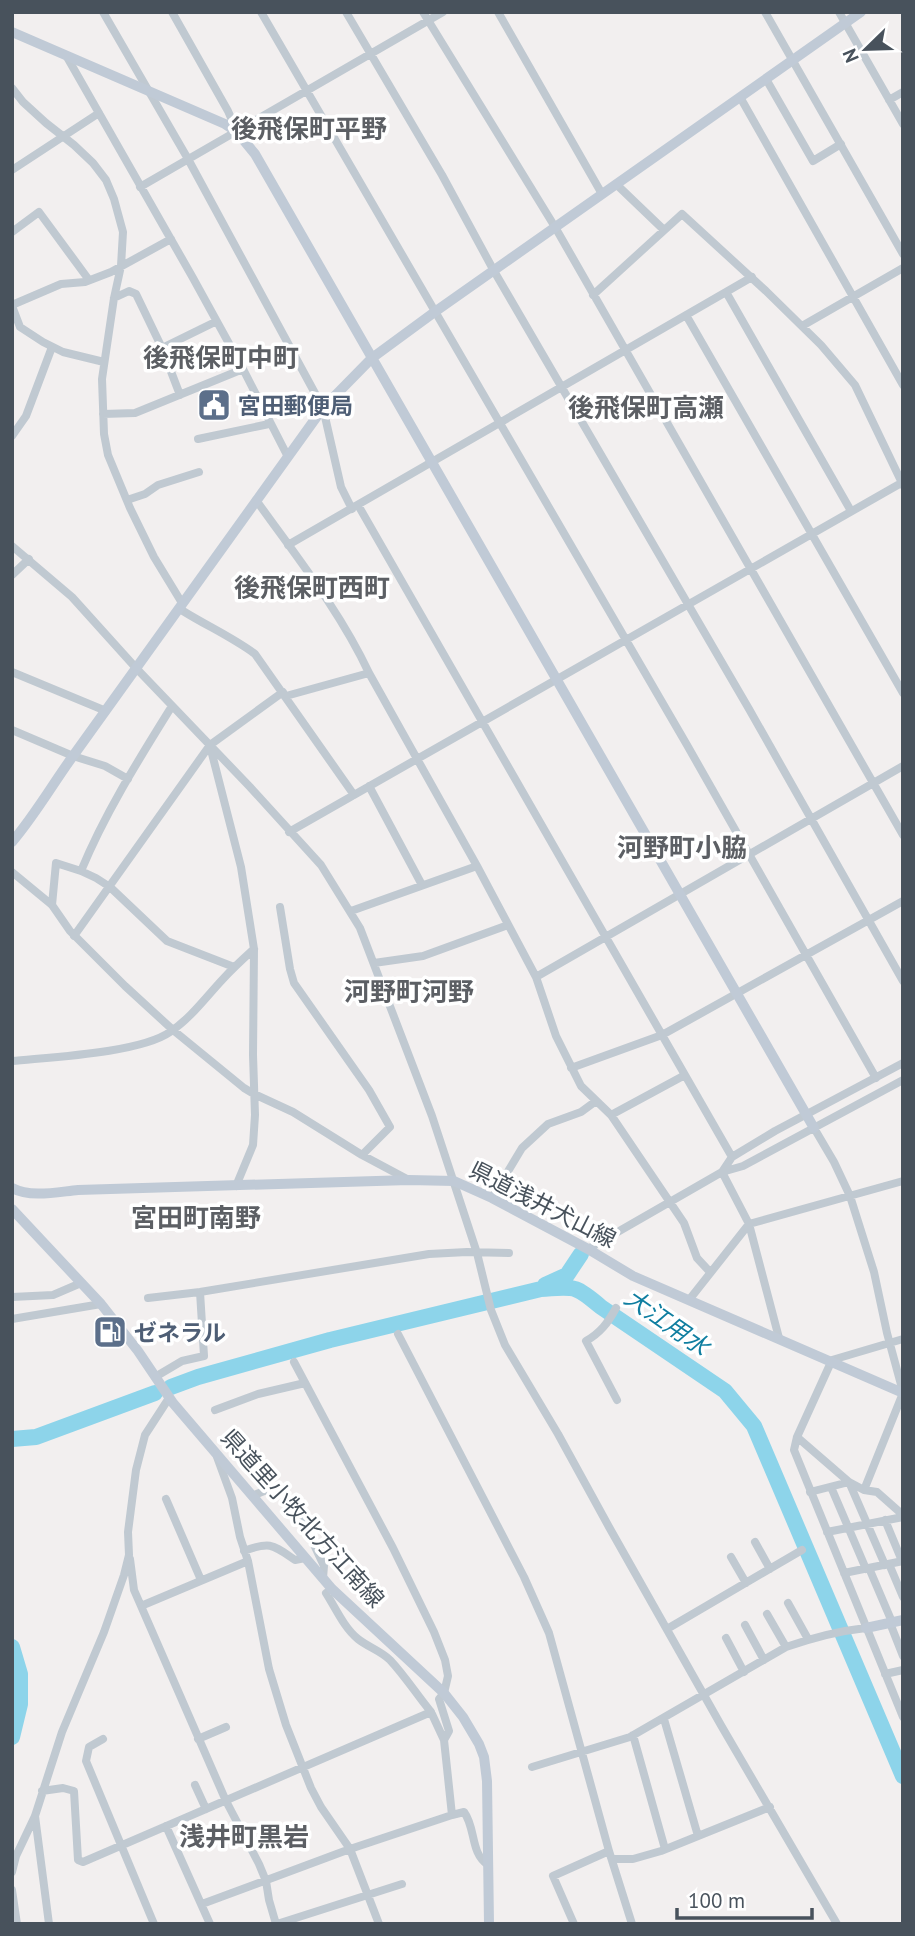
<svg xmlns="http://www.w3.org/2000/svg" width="915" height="1936" font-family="'PT Sans','Noto Sans JP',sans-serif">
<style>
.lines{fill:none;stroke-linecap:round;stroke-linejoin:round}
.river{stroke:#8dd4ea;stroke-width:16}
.street{stroke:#c0c9d1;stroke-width:8}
.secondary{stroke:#c0cad6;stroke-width:10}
.labels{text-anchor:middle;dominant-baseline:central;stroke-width:7;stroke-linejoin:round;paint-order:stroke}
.service-label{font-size:23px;font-weight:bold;fill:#4e5e75;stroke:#fff;text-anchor:start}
.street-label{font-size:23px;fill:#48525c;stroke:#fff}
.water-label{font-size:24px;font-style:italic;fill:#0f7ea0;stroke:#fff}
.quarter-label{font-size:26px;font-weight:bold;fill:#5c5f64;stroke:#fff}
</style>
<rect width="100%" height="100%" fill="#f2efef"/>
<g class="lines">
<path class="river" d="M 545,1285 L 567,1275 L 581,1254
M 171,1387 L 198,1377 L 330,1340 L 541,1289 C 575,1287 574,1284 601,1307 L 725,1391 L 754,1426 L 903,1776
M 12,1439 L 36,1437 L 155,1393
M 12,1647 L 20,1674 L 20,1704 L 12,1737"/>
<path class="street" d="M 103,12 L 188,159 L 323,408 L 341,487 L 352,509
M 172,12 L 228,111 L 237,132
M 261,12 L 687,745 L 876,1078
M 346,12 L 442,175 L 494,271 L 749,709 L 903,981
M 423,12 L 555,227 L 903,835
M 498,12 L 602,194
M 765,12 L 903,254
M 839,12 L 903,124
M 67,57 L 193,278 L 243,369 L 288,457
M 766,79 L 813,161 L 841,144
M 12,88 L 23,102 L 46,123 L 74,145 L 93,163 L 106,180 L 114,199 L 123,232 L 121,266 L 114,298 L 102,379 L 104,434 L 108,455 L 130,508 L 154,557 L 182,603
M 740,97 L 903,385
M 889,100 L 903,92
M 12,170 L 99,113
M 616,184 L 664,230
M 140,187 L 443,12
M 12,232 L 39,212 L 89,280
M 726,292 L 851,511
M 593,295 L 682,214 L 766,291 L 821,345 L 855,385 L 903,485
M 114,298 L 129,291 L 136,294 L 162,348 L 180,395
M 12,305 L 61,284 L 85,282 L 111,272 L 171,239
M 12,306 L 20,327 L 43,342 L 63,352 L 104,362
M 686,315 L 903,693
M 802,326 L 903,268
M 162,348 L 215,322
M 103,414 L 135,413 L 243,369
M 12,436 L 26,416 L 52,347
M 198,439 L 269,424
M 127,500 L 145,494 L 158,485 L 199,472
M 256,500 C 296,556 340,611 369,673 L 477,866 L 536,977 L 556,1036 L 581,1086 L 611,1115 L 684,1223 L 697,1258 L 710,1272
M 358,505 L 732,1157
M 288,545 L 752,277
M 12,546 L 72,597 L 136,668 L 250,787 L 321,865 L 360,928 L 432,1116 L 477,1253 L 491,1310 L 505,1345 L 558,1434 L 609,1527 L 722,1727 L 837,1924
M 12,575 L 29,559
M 180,607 L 183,611 C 207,626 232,637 255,654 L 354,795
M 12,672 L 106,711
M 286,696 L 369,673
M 12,730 L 73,756 L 105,766 L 128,779
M 210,746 L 241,867 L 254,949 L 253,1055 L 255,1115 L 253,1145 L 236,1186
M 369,786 L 422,885
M 289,832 L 903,482
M 81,871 C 105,813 139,759 172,706
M 12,872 L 52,905 L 70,931 L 125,986 L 173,1030 L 244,1088 L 254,1094 L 293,1112 L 362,1155 L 407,1179
M 52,905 L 56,863 L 81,871 L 96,878 L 110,887 L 167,941 L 234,967
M 280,907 L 290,969 L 294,983 L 369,1090 L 390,1127 L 362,1155
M 351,911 L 477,866
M 74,936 L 210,745 L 283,692
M 374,963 L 423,956 L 508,925
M 536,977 L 903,766
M 12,1061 C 51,1057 140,1053 170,1032 C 191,1018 206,997 223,979 C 233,968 243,959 254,949
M 571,1068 L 662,1035 L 903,901
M 611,1115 L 685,1075
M 814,1128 L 834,1162 L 850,1196 L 874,1272 L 887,1333 L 903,1392
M 722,1172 L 732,1157 L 775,1131 L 903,1063
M 722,1172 L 749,1224 L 779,1338
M 492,1198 L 522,1148 L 548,1124 L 581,1112 L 596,1101
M 588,1249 L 722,1172 L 743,1166 L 903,1080
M 12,1297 L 53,1295 L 81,1283
M 148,1298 L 200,1292 L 429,1254 L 467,1252 L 509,1253
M 689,1300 L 749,1224 L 903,1181
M 616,1308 C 608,1323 600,1333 586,1341 L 617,1400
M 12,1319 L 101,1304
M 398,1334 L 524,1577 L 549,1633 L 609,1851 L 632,1924
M 903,1339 L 832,1360 L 797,1437 L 794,1450 L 903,1717
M 155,1377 L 182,1361 L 204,1356 L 200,1292
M 215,1410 L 258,1394 L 305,1383
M 797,1437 L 849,1482 L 864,1490 L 877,1492 L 903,1515
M 217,1457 L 232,1498 L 240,1537 L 248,1561 L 269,1669 L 286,1725 L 311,1788 L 321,1807 L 350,1849 L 379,1924
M 831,1487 L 866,1569
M 864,1490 L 903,1393
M 810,1492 L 849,1482 L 885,1565
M 252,1496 L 269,1489
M 166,1499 L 201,1580
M 302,1519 L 324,1566 L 323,1578
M 885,1520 L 902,1561
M 827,1532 L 903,1517
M 755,1542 L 770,1569
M 244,1551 C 271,1541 273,1545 295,1560 L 305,1558
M 731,1557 L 746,1583
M 130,1559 L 134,1590 L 141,1606
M 248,1561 L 141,1606 L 226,1801 L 259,1864 L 266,1881 L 269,1900 L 276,1924
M 889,1564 L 903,1597
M 869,1568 L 892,1622
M 844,1573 L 903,1561
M 332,1589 L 326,1593 C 335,1607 344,1628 358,1639 C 368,1647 381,1651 390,1660 C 405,1676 417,1695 431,1712
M 788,1603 L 808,1639
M 767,1614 L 786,1647
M 890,1623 L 903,1656
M 745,1625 L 764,1660
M 667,1629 L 802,1550
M 726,1638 L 744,1672
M 885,1674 L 903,1670
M 664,1719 L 698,1836
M 633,1735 L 665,1849
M 103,1739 L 89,1747 L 86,1761 L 154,1924
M 198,1739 L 226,1727
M 532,1767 L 630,1737 L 786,1647 C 812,1638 838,1631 866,1628
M 195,1785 L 206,1809
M 42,1791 L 63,1788 L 74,1791 L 78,1860 L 83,1862 L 431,1712 L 444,1740
M 452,1815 L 464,1812 C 476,1828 470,1853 488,1865
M 35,1816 L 49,1924
M 166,1826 L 210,1924
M 612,1859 L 633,1859 L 661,1851 L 770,1807
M 12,1872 L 16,1856 L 35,1816 L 62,1732 L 104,1632 L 124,1575 L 129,1555 L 128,1532 L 136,1470 L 145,1435 L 169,1398
M 12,1890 L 17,1924
M 202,1904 L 350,1849 L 452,1815 L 444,1740 L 449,1731 L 439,1699 L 444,1693 L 448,1676 L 445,1660 L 434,1632 L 393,1548 L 294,1362
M 277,1924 L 402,1884
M 574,1924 L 553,1876 L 609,1851"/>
<path class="secondary" d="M 12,32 L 225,124 L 237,132 L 255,154 L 814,1128
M 12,842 C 35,815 52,785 73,756 L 323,408 L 372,358 L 436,311 L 861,12
M 12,1188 C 31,1198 57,1192 78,1190 L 409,1180 L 454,1181 L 492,1198 L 588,1249 L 633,1276 L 903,1393
M 12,1209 L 101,1304 L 138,1351 L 173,1403 L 332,1589 L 444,1693 L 463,1717 L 479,1744 L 484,1757 L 487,1781 L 489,1924
M 866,1628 L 903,1620"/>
</g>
<defs>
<symbol id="civic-square" viewBox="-11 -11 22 22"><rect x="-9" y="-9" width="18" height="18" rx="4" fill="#5c6f8a" stroke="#fff"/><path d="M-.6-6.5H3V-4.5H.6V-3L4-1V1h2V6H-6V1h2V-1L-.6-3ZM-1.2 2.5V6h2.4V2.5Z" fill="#fff"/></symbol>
<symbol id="fuel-square" viewBox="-11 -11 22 22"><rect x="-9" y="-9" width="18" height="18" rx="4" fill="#5c6f8a" stroke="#fff"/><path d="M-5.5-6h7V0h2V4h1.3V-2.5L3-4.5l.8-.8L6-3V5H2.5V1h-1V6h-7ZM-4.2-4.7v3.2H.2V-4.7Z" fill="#fff"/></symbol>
</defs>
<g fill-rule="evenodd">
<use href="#civic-square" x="195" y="386" width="38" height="38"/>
<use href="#fuel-square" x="91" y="1313" width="38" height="38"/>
</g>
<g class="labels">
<g class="service-label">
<text x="238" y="405">宮田郵便局</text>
<text x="134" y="1332">ゼネラル</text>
</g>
<g class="street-label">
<text transform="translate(543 1204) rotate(27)">県道浅井犬山線</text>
<text transform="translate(303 1518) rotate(48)">県道里小牧北方江南線</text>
</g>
<g class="water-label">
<text transform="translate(667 1322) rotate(35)">大江用水</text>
</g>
<g class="quarter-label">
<text x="309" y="128">後飛保町平野</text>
<text x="221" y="357">後飛保町中町</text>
<text x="646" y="407">後飛保町高瀬</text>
<text x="312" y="587">後飛保町西町</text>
<text x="682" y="847">河野町小脇</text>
<text x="409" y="991">河野町河野</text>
<text x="196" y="1217">宮田町南野</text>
<text x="244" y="1836">浅井町黒岩</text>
</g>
</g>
<rect width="915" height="1936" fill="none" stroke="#48525c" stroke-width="28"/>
<g transform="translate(866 49) rotate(247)" stroke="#ffffff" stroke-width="5" paint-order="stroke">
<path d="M0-5L12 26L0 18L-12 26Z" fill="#48525c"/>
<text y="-10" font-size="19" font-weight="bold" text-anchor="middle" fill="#48525c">N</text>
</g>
<path d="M677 1908v10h135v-10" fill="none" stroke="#48525c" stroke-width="3.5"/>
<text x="688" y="1908" font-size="21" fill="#48525c" stroke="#ffffff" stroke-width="5" paint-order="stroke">100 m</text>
</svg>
